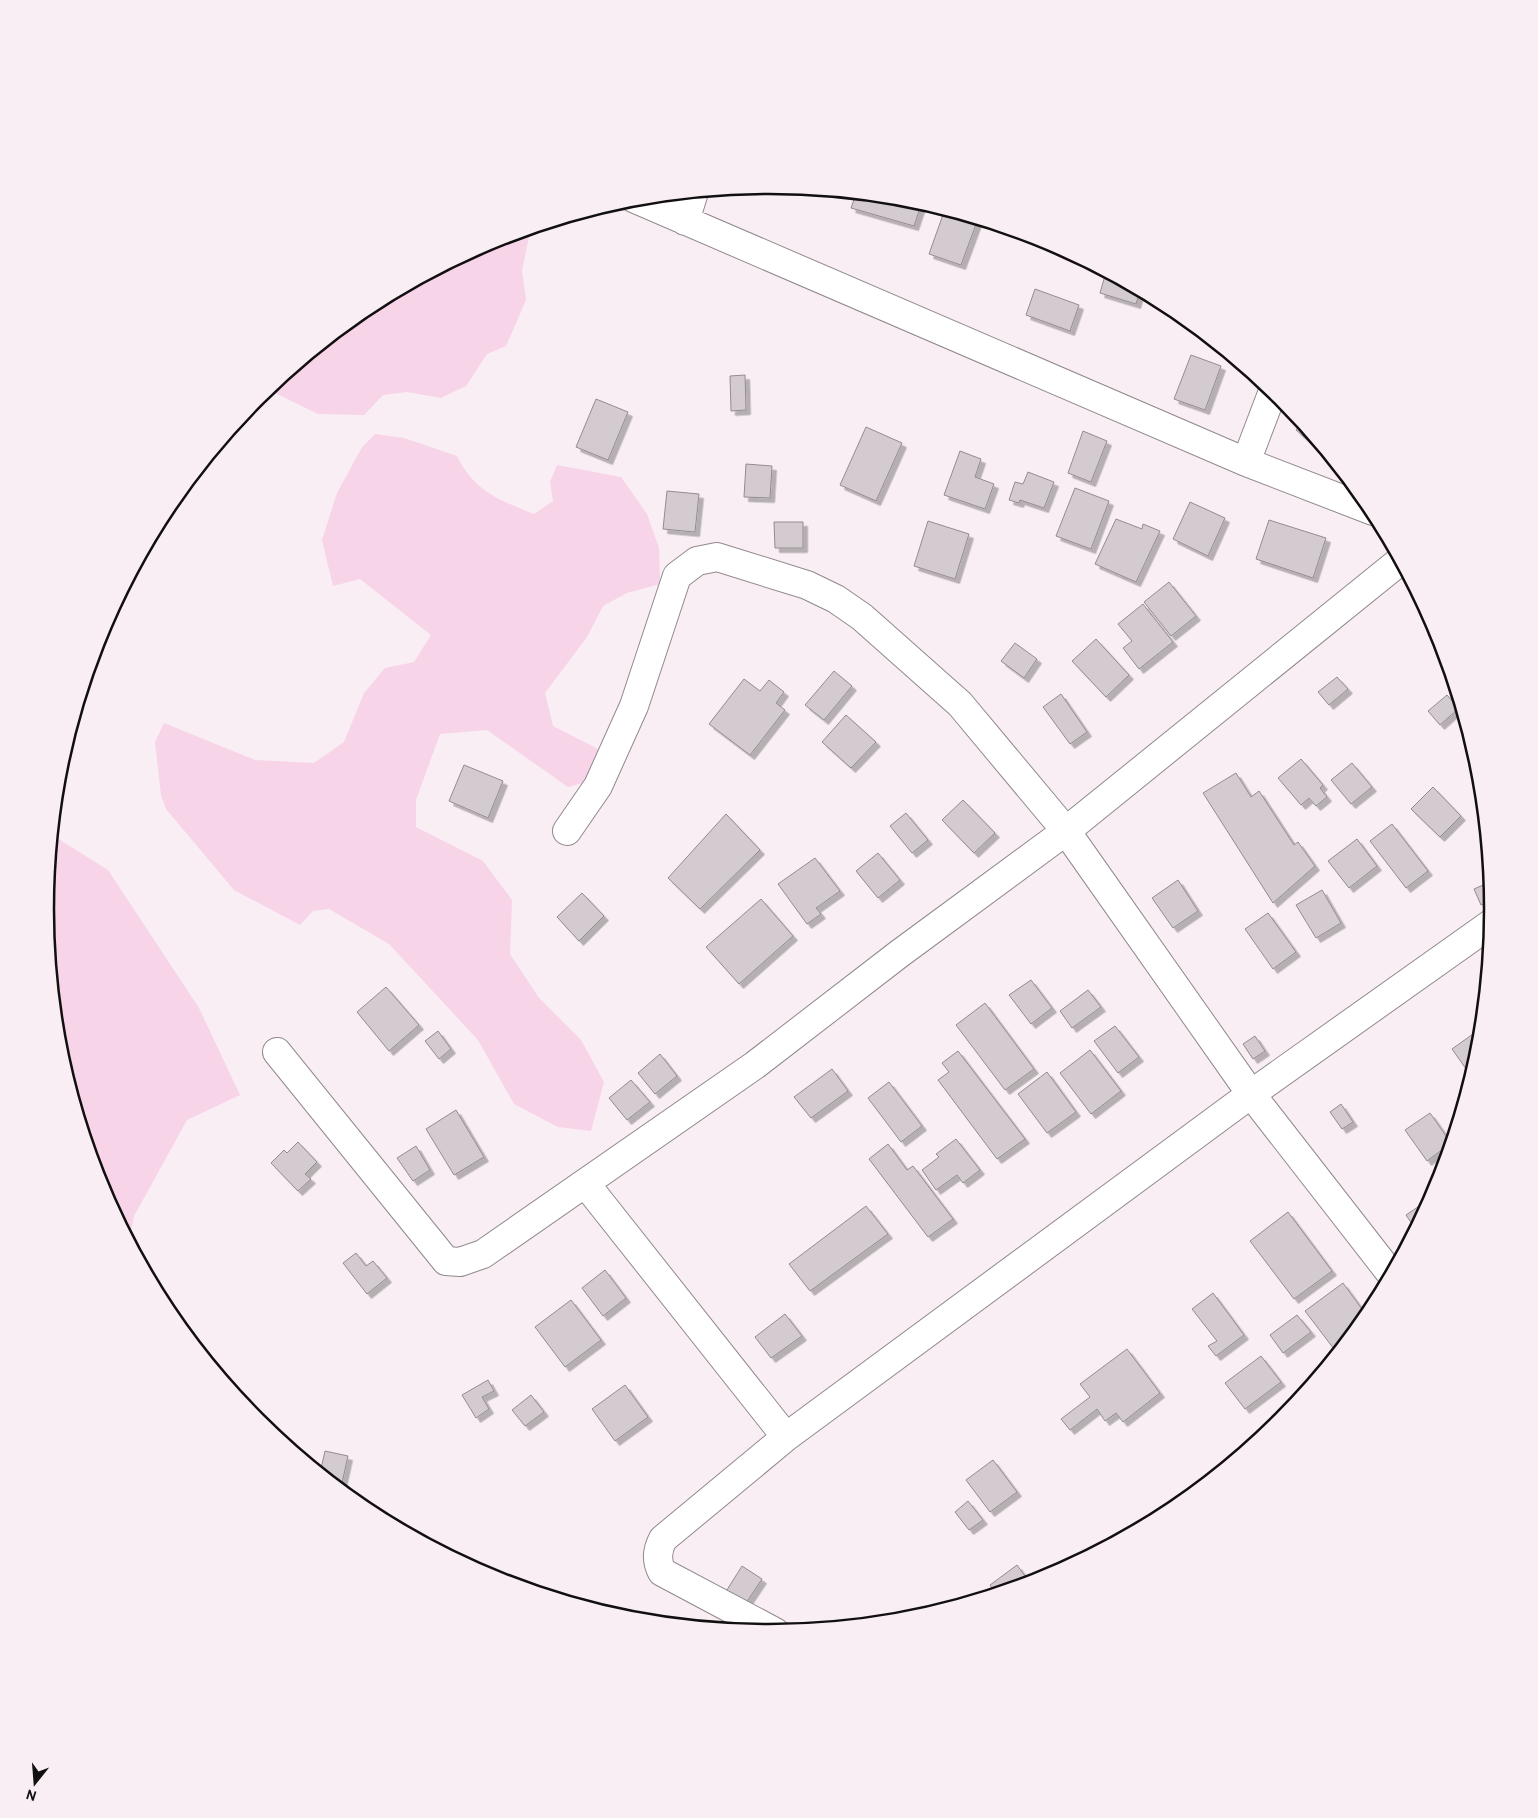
<svg xmlns="http://www.w3.org/2000/svg" width="1538" height="1818" font-family="Overpass,sans-serif">
<style>
.green{fill:#f8d4e8}
.building{fill:#d4cbd0;stroke:#948b90;filter:url(#shadow)}
.lines{fill:none;stroke-linecap:round;stroke-linejoin:round}
.street-casing{stroke:#91898d;stroke-width:30}
.street{stroke:#fff;stroke-width:28}
.rim{fill:none;stroke:#120f10;stroke-width:2.5}
</style>
<defs>
<filter id="shadow"><feDropShadow dx="4.5" dy="4.5" stdDeviation="0" flood-color="#0004"/></filter>
</defs>
<rect width="100%" height="100%" fill="#f8eef3"/>
<path class="green" d="M 531,228 L 522,270 L 526,300 L 506,346 L 487,354 L 466,386 L 441,398 L 407,392 L 383,395 L 364,415 L 318,414 L 273,392 L 264,391 L 367,307 L 492,240 Z
M 375,434 L 404,438 L 457,456 C 475,492 499,500 534,514 L 553,501 L 550,482 L 557,465 L 621,477 L 647,514 L 659,548 L 660,584 L 627,593 L 603,606 L 587,637 L 545,693 L 553,726 L 602,751 L 590,781 L 568,787 L 487,730 L 440,734 L 416,800 L 416,827 L 483,861 L 512,900 L 510,954 L 539,998 L 581,1040 L 604,1082 L 591,1131 L 558,1127 L 514,1104 L 478,1040 L 389,944 L 329,909 L 313,911 L 300,925 L 234,890 L 166,809 L 161,795 L 155,742 L 164,723 L 255,760 L 314,763 L 344,742 L 364,693 L 385,668 L 414,662 L 431,635 L 360,579 L 333,586 L 322,540 L 337,493 L 362,447 Z
M 52,835 L 108,870 L 199,1008 L 240,1095 L 187,1120 L 134,1216 L 129,1241 L 100,1186 L 59,1050 L 45,909 Z"/>
<path class="building" d="M 856,194 L 911,199 L 922,202 L 914,226 L 851,208 Z
M 945,209 L 978,219 L 961,265 L 929,254 Z
M 1106,272 L 1140,291 L 1136,304 L 1100,293 Z
M 1035,289 L 1079,305 L 1070,331 L 1026,315 Z
M 1191,355 L 1221,366 L 1205,410 L 1174,399 Z
M 745,375 L 746,410 L 731,411 L 730,376 Z
M 596,399 L 628,412 L 608,460 L 576,447 Z
M 1302,423 L 1327,454 L 1326,456 L 1296,430 Z
M 866,427 L 902,443 L 876,501 L 840,485 Z
M 1083,431 L 1107,441 L 1091,482 L 1068,473 Z
M 960,451 L 981,459 L 975,477 L 994,484 L 985,509 L 944,495 Z
M 746,464 L 772,466 L 770,498 L 744,497 Z
M 1028,472 L 1054,482 L 1044,508 L 1020,500 L 1019,503 L 1009,500 L 1015,482 L 1023,484 Z
M 1075,488 L 1109,501 L 1091,549 L 1056,536 Z
M 667,491 L 699,494 L 695,532 L 663,529 Z
M 1190,502 L 1225,518 L 1208,556 L 1173,539 Z
M 1116,519 L 1142,529 L 1143,524 L 1160,531 L 1136,582 L 1095,564 Z
M 1269,520 L 1326,538 L 1313,578 L 1256,559 Z
M 928,521 L 969,534 L 955,579 L 914,566 Z
M 774,522 L 803,522 L 803,548 L 775,548 Z
M 1169,582 L 1196,616 L 1171,636 L 1144,602 Z
M 1143,604 L 1173,642 L 1139,669 L 1123,648 L 1132,641 L 1118,624 Z
M 1096,639 L 1129,675 L 1106,697 L 1072,661 Z
M 1015,643 L 1037,659 L 1024,678 L 1001,661 Z
M 834,671 L 852,686 L 824,720 L 805,705 Z
M 1337,677 L 1348,689 L 1329,705 L 1318,692 Z
M 744,679 L 760,691 L 769,680 L 784,692 L 776,703 L 785,710 L 750,755 L 709,724 Z
M 1061,694 L 1087,732 L 1070,744 L 1043,707 Z
M 1447,695 L 1459,708 L 1440,725 L 1428,711 Z
M 846,715 L 876,742 L 851,768 L 822,742 Z
M 1301,759 L 1323,785 L 1320,788 L 1327,797 L 1316,806 L 1309,798 L 1301,805 L 1278,778 Z
M 1352,763 L 1372,787 L 1351,804 L 1331,780 Z
M 464,765 L 503,781 L 488,818 L 449,801 Z
M 1236,773 L 1251,797 L 1259,791 L 1294,845 L 1298,842 L 1315,866 L 1273,903 L 1203,793 Z
M 1433,787 L 1461,816 L 1440,837 L 1411,809 Z
M 963,800 L 995,833 L 974,853 L 942,820 Z
M 906,813 L 928,840 L 912,853 L 890,826 Z
M 726,814 L 760,850 L 700,909 L 668,878 Z
M 1392,824 L 1428,871 L 1406,888 L 1370,841 Z
M 1357,839 L 1377,866 L 1349,888 L 1328,861 Z
M 878,853 L 900,880 L 878,898 L 856,871 Z
M 815,858 L 840,891 L 816,908 L 821,914 L 807,924 L 778,884 Z
M 1178,880 L 1198,911 L 1173,928 L 1152,898 Z
M 1490,882 L 1492,900 L 1481,905 L 1474,889 Z
M 1322,890 L 1341,923 L 1316,938 L 1296,905 Z
M 582,893 L 604,916 L 579,941 L 557,917 Z
M 761,899 L 793,936 L 739,984 L 706,947 Z
M 1268,913 L 1296,952 L 1273,969 L 1245,929 Z
M 1031,980 L 1052,1008 L 1031,1024 L 1009,995 Z
M 386,987 L 419,1025 L 389,1051 L 357,1012 Z
M 1088,990 L 1101,1007 L 1072,1028 L 1060,1011 Z
M 985,1003 L 1034,1069 L 1005,1090 L 956,1025 Z
M 1115,1026 L 1139,1057 L 1118,1073 L 1094,1041 Z
M 438,1031 L 451,1049 L 439,1059 L 425,1041 Z
M 1473,1034 L 1480,1043 L 1471,1076 L 1452,1049 Z
M 1255,1036 L 1265,1051 L 1253,1059 L 1243,1044 Z
M 1090,1050 L 1121,1091 L 1091,1114 L 1060,1073 Z
M 958,1051 L 1025,1139 L 997,1159 L 938,1080 L 949,1072 L 942,1063 Z
M 660,1054 L 677,1076 L 655,1094 L 638,1073 Z
M 832,1069 L 848,1091 L 811,1118 L 794,1097 Z
M 1047,1072 L 1076,1112 L 1047,1133 L 1018,1094 Z
M 631,1080 L 650,1102 L 627,1120 L 609,1098 Z
M 889,1082 L 922,1126 L 901,1142 L 868,1098 Z
M 1341,1104 L 1353,1122 L 1342,1129 L 1330,1112 Z
M 456,1110 L 484,1157 L 454,1175 L 426,1129 Z
M 1430,1113 L 1451,1143 L 1427,1161 L 1405,1130 Z
M 956,1139 L 980,1170 L 963,1183 L 957,1175 L 936,1190 L 922,1170 L 939,1157 L 936,1154 Z
M 298,1142 L 317,1162 L 305,1174 L 311,1179 L 298,1191 L 271,1163 L 284,1150 L 287,1153 Z
M 888,1144 L 907,1170 L 913,1166 L 953,1219 L 928,1237 L 869,1159 Z
M 416,1146 L 430,1170 L 413,1181 L 397,1158 Z
M 1428,1200 L 1429,1202 L 1414,1227 L 1406,1215 Z
M 866,1206 L 888,1234 L 810,1291 L 789,1264 Z
M 1288,1212 L 1332,1271 L 1294,1299 L 1250,1241 Z
M 356,1253 L 366,1266 L 373,1261 L 387,1278 L 367,1294 L 343,1263 Z
M 605,1270 L 626,1298 L 603,1316 L 582,1288 Z
M 1343,1283 L 1367,1316 L 1349,1339 L 1334,1349 L 1305,1311 Z
M 1213,1293 L 1244,1335 L 1216,1356 L 1208,1346 L 1217,1341 L 1192,1309 Z
M 571,1300 L 601,1340 L 565,1367 L 535,1327 Z
M 785,1314 L 802,1336 L 771,1358 L 755,1337 Z
M 1297,1315 L 1311,1332 L 1283,1353 L 1270,1335 Z
M 1127,1349 L 1160,1393 L 1123,1422 L 1116,1413 L 1105,1421 L 1097,1409 L 1070,1430 L 1061,1419 L 1090,1397 L 1080,1384 Z
M 1261,1356 L 1281,1382 L 1245,1409 L 1225,1383 Z
M 488,1380 L 494,1391 L 482,1397 L 489,1409 L 476,1418 L 462,1395 Z
M 625,1385 L 648,1417 L 615,1441 L 592,1409 Z
M 531,1395 L 544,1412 L 525,1426 L 512,1410 Z
M 325,1451 L 348,1456 L 342,1483 L 329,1480 L 320,1473 Z
M 993,1460 L 1017,1492 L 990,1512 L 966,1480 Z
M 968,1501 L 983,1520 L 969,1530 L 955,1512 Z
M 1017,1565 L 1030,1583 L 996,1593 L 990,1585 Z
M 742,1566 L 762,1579 L 744,1606 L 725,1593 Z"/>
<g class="lines">
<defs>
<path id="street" d="M 633,198 L 1246,462 L 1373,511
M 685,221 L 694,192
M 1246,462 L 1273,391
M 567,831 L 598,786 L 634,706 L 677,576 L 697,561 L 717,557 L 807,585 L 836,599 L 862,617 L 960,704 L 1066,831 L 1251,1094 L 1391,1274
M 277,1052 L 446,1261 L 460,1262 L 483,1254 L 755,1065 L 899,954 L 1066,831 L 1400,561
M 585,1183 L 786,1437
M 775,1632 L 662,1572 C 656,1561 657,1550 663,1539 L 786,1437 L 1251,1094 L 1492,923"/>
</defs>
<use href="#street" class="street-casing"/>
<use href="#street" class="street"/>
</g>
<path d="M0 0H1538V1818H0ZM54 909a715 715 0 1 1 1430 0a715 715 0 1 1-1430 0Z" fill="#f8eef3" fill-rule="evenodd"/>
<path class="rim" d="M54 909a715 715 0 1 1 1430 0a715 715 0 1 1-1430 0Z"/>
<g transform="translate(35 1783) rotate(197)" stroke="#f8eef3" stroke-width="4" paint-order="stroke">
<path d="M0-4L9 19L0 12L-9 19Z" fill="#120f10"/>
<text y="-8" font-size="14" font-weight="bold" text-anchor="middle" fill="#120f10">N</text>
</g>
</svg>
